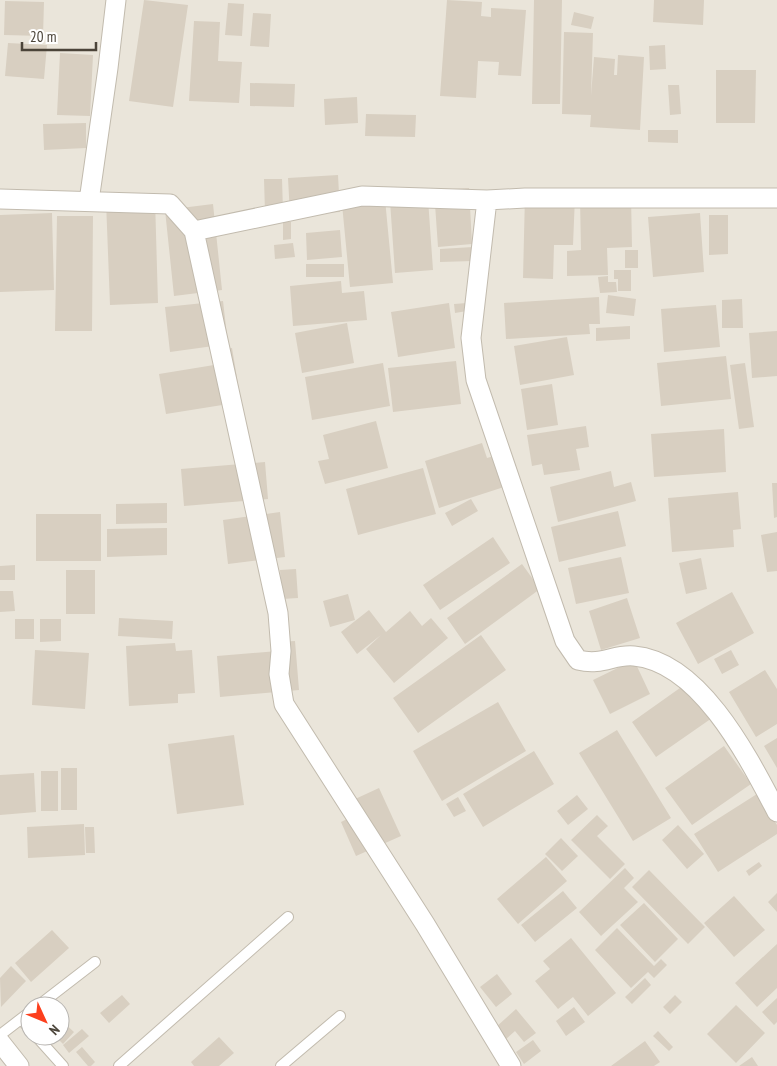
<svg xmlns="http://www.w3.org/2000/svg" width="777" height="1066" font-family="'PT Sans Narrow',sans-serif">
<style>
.residential{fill:#eae5da;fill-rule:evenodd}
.building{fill:#d8cfc1}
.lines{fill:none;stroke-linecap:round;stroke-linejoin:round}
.lane-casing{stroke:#c2bbae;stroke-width:12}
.street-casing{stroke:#c2bbae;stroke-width:21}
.lane{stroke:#fff;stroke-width:10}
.street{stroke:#fff;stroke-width:19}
</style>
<rect width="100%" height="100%" fill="#f6f3ec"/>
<path class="residential" d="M 0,0 L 777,0 L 777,1066 L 0,1066 ZM 30,1006 L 60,1006 L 60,1036 L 30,1036 Z"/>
<path class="building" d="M 144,0 L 188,5 L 173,107 L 129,101 Z
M 447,0 L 482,2 L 481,16 L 491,17 L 491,8 L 526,10 L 521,76 L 498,75 L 499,62 L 478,61 L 476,98 L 440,96 Z
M 534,0 L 562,0 L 560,104 L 532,104 Z
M 654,0 L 704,0 L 703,25 L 653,22 Z
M 5,1 L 44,2 L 43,36 L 4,35 Z
M 228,3 L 244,4 L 242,36 L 225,35 Z
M 574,12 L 594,17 L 591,29 L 571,25 Z
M 253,13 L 271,14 L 269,47 L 250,46 Z
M 194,21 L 220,22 L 218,61 L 242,62 L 239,103 L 189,101 Z
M 564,32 L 593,33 L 591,96 L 594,57 L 615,59 L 614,75 L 617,75 L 618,55 L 644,57 L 640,130 L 590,127 L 591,115 L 562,114 Z
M 8,43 L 47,45 L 44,79 L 5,76 Z
M 665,45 L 666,69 L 650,70 L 649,46 Z
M 60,53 L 93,55 L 90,116 L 57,115 Z
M 716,70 L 756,70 L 755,123 L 716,123 Z
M 250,83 L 295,84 L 294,107 L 250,106 Z
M 668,85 L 679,85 L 681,114 L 670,115 Z
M 357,97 L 358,123 L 325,125 L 324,99 Z
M 366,114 L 416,115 L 415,137 L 365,136 Z
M 86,123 L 86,148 L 44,150 L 43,124 Z
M 648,130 L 678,130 L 678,143 L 648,142 Z
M 338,175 L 340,212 L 290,215 L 288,178 Z
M 264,179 L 282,179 L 283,211 L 265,212 Z
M 469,188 L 472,244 L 438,247 L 434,190 Z
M 525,195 L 575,196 L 573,245 L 554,245 L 553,279 L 523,278 Z
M 631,196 L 632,247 L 607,248 L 608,275 L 567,276 L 567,251 L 581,250 L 580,198 Z
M 155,199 L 158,303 L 110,305 L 106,201 Z
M 385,199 L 393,283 L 350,287 L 342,204 Z
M 428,199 L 433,270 L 395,273 L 390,201 Z
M 213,204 L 222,290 L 174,296 L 165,210 Z
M 52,213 L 54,290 L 0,292 L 0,215 Z
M 700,213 L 704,272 L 653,277 L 648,217 Z
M 709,215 L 728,215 L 728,254 L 709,255 Z
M 57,216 L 93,216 L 92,331 L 55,331 Z
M 283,222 L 291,222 L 291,239 L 283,240 Z
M 340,230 L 342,257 L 307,260 L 306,233 Z
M 293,243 L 295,257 L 275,259 L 274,245 Z
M 473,247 L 473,261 L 440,262 L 440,249 Z
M 625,250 L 638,250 L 638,268 L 625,268 Z
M 306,264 L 344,264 L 344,277 L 306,277 Z
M 614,270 L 631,270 L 631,291 L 618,291 L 618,279 L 614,279 Z
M 608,276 L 608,282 L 616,282 L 617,292 L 600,293 L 598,277 Z
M 341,281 L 342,293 L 364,291 L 367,320 L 293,326 L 290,286 Z
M 608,295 L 636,299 L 634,316 L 606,313 Z
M 599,297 L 600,324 L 589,324 L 590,334 L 506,339 L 504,303 Z
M 742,299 L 743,328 L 722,328 L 722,300 Z
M 223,301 L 228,344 L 170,352 L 165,307 Z
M 449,303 L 455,348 L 398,357 L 391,312 Z
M 467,303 L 467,311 L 455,313 L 454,304 Z
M 716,305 L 720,347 L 664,352 L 661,309 Z
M 347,323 L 354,363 L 302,373 L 295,333 Z
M 630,326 L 630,339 L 596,341 L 596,328 Z
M 777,331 L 777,376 L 752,378 L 749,333 Z
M 567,337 L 574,375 L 520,385 L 514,346 Z
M 232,348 L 241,402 L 166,414 L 159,374 L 214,365 L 212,351 Z
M 726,356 L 731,399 L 661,406 L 657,363 Z
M 456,361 L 461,404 L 393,412 L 388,368 Z
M 383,363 L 390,406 L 312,420 L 305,377 Z
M 745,363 L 754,427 L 739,429 L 730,365 Z
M 552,384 L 558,425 L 527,430 L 521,389 Z
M 376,421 L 388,468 L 325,484 L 318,461 L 329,459 L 323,435 Z
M 586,426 L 589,447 L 576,449 L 580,470 L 544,475 L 542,464 L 532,466 L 527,435 Z
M 724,429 L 726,472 L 654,477 L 651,434 Z
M 482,443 L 487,458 L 494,456 L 504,487 L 439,508 L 425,461 Z
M 265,462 L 268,499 L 184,506 L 181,469 Z
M 423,468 L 436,514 L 358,535 L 346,489 Z
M 611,471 L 614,487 L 631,482 L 636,501 L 558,522 L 550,487 Z
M 772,483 L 777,483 L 777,517 L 774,518 Z
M 738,492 L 741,529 L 733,530 L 734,547 L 672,552 L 668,498 Z
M 471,499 L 478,511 L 452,526 L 445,513 Z
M 167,503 L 167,523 L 116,524 L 116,504 Z
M 618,511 L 626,546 L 559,562 L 551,527 Z
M 280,512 L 285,557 L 228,564 L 223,520 Z
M 36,514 L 101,514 L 101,561 L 36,561 Z
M 167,528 L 167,555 L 107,557 L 107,529 Z
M 777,532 L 777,571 L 767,572 L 761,535 Z
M 493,537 L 510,563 L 440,610 L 423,585 Z
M 621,557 L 629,593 L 576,604 L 568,568 Z
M 701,558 L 707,589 L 686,594 L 679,563 Z
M 522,564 L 540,589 L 465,644 L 447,618 Z
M 15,565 L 15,580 L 0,580 L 0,566 Z
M 296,569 L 298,598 L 282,599 L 280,570 Z
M 66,570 L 95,570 L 95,614 L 66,614 Z
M 0,591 L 13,591 L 15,611 L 0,612 Z
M 732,592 L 754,633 L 698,664 L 676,623 Z
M 348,594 L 355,620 L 330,627 L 323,601 Z
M 627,598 L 640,638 L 601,650 L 589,611 Z
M 369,610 L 386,632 L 410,611 L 422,626 L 431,618 L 448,638 L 394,683 L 366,649 L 381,635 L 357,654 L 341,632 Z
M 119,618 L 173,621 L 172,639 L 118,636 Z
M 15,619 L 34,619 L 34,639 L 15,639 Z
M 40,619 L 61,619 L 61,641 L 40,642 Z
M 481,635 L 506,670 L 418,733 L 393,698 Z
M 295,641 L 299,690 L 220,697 L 217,656 L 278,651 L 277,642 Z
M 175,643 L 176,651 L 192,650 L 195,693 L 178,694 L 178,703 L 129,706 L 126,646 Z
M 35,650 L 89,653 L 85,709 L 32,705 Z
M 731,650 L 739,665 L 722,674 L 714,659 Z
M 634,660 L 650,694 L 610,714 L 593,680 Z
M 765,670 L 777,689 L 777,724 L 756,737 L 729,692 Z
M 687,683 L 712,718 L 656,757 L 632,722 Z
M 498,702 L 526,751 L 442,801 L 413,751 Z
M 617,730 L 671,818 L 633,841 L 579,753 Z
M 234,735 L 244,805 L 177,814 L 168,744 Z
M 777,738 L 777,768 L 764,746 Z
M 724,746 L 751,784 L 692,825 L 665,788 Z
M 534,751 L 554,784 L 483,827 L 463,794 Z
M 61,768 L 77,768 L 77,810 L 61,810 Z
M 41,771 L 58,771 L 58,811 L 41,811 Z
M 34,773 L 36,812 L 0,815 L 0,775 Z
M 379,788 L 401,836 L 356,856 L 341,822 L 359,813 L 353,800 Z
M 757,794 L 777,825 L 777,834 L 718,872 L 694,834 Z
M 577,795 L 588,809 L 568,825 L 557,811 Z
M 458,797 L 466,811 L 454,817 L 446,804 Z
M 597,815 L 608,826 L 597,836 L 625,864 L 610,879 L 571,840 Z
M 84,824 L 85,855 L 28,858 L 27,827 Z
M 678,825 L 704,854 L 687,869 L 662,840 Z
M 85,827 L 94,827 L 95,853 L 86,853 Z
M 561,838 L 578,856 L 562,871 L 545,854 Z
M 546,857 L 567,881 L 518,924 L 497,899 Z
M 759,862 L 762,866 L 749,876 L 746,871 Z
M 625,868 L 634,878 L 624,888 L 638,902 L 601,936 L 579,912 Z
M 649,870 L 705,927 L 688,944 L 632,887 Z
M 563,891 L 577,908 L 535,942 L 521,925 Z
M 777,893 L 777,912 L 768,902 Z
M 734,896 L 765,930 L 734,957 L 704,923 Z
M 644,903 L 678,939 L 655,962 L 620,925 Z
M 617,928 L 654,966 L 661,959 L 667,965 L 654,978 L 648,972 L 631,988 L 595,950 Z
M 52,930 L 69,948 L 31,982 L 15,963 Z
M 571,938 L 616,993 L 588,1016 L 573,997 L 558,1009 L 535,981 L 550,969 L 543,961 Z
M 777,944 L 777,988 L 757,1007 L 735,983 Z
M 11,966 L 26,981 L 1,1007 L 0,978 Z
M 497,974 L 512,994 L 496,1007 L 480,987 Z
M 645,978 L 651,985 L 632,1004 L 625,997 Z
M 122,995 L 130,1004 L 109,1023 L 100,1013 Z
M 675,995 L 682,1002 L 670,1014 L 663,1007 Z
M 777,998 L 777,1022 L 774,1025 L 762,1012 Z
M 736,1005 L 765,1033 L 736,1063 L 707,1034 Z
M 574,1007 L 585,1022 L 566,1036 L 556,1021 Z
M 516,1009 L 536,1033 L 524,1042 L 515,1031 L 505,1040 L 495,1028 Z
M 62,1021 L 74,1032 L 63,1044 L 55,1036 L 60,1036 L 60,1023 Z
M 82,1029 L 89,1036 L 69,1053 L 63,1045 Z
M 658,1031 L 673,1047 L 669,1051 L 653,1036 Z
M 219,1037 L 234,1053 L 219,1066 L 194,1066 L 191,1062 Z
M 533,1040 L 541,1051 L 524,1064 L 516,1052 Z
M 645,1041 L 660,1062 L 654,1066 L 611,1066 Z
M 82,1047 L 95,1062 L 91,1066 L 88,1066 L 76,1052 Z
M 752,1057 L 758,1066 L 739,1066 Z"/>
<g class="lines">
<defs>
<path id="lane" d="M 38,1006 L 95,962
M 21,1019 L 30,1029
M 0,1035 L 30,1012
M 36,1036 L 63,1066
M 119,1066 L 288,917
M 281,1066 L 340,1016"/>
<path id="street" d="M 0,199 L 170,204 L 194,231 L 362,196 L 487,200 L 525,198 L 777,198
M 487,200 L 471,338 L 476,380 L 565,641 L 578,660 C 603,666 613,654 634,656 C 701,662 749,759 777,812
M 89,201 L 108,68 L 116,0
M 194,231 L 278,613 L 281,651 L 279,674 L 284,704 L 425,924 L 511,1066
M 0,1042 L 19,1066"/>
</defs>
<use href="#lane" class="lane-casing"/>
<use href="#street" class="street-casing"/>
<use href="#lane" class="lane"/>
<use href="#street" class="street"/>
</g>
<g transform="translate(45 1021) rotate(134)"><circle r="24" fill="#ffffff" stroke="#b7b4b0"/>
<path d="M0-4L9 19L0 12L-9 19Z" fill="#fc3f1d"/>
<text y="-8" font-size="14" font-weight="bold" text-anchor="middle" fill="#4b4439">N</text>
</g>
<path d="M22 42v8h74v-8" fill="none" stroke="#4b4439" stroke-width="2.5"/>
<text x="30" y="42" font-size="15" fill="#4b4439" stroke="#ffffff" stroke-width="4" paint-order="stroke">20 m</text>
</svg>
